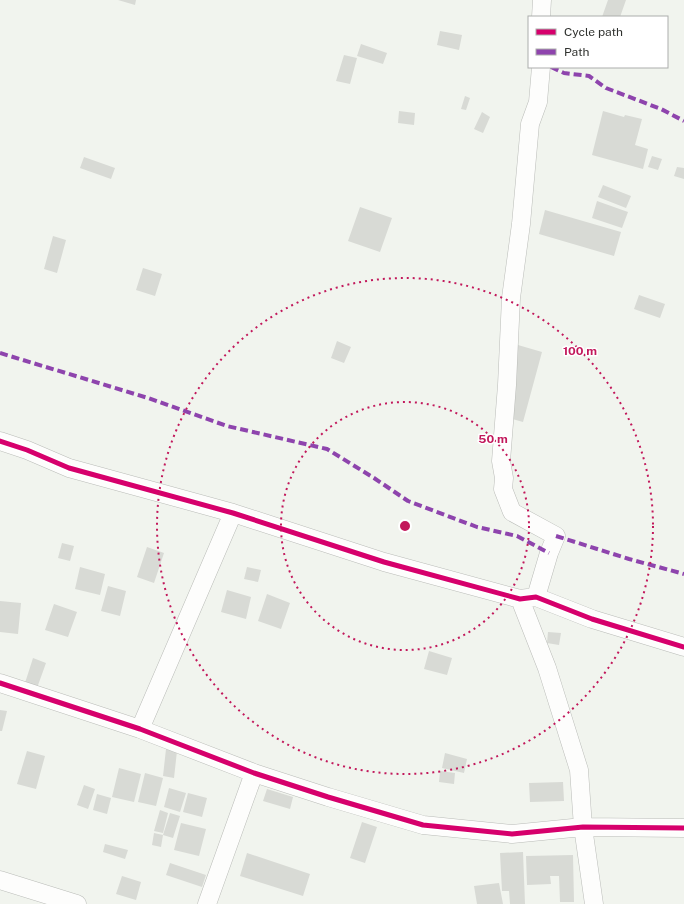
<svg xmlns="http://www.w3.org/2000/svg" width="684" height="904" font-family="'Public Sans',sans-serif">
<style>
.building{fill:#d8dad5}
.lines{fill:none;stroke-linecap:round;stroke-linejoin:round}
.street-casing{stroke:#babcb8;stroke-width:19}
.street{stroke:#fdfdfc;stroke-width:18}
.quiet{stroke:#8e44ad;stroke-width:4;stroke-dasharray:8 4;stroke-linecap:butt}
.cycleway-casing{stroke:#fff;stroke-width:8}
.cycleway{stroke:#d6006c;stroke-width:5}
.ring{fill:none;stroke:#c2185b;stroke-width:2;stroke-dasharray:2 4}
.centre{fill:#c2185b;stroke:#fff;stroke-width:2}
.ring-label{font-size:12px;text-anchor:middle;font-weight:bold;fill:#c2185b;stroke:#fff;stroke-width:3;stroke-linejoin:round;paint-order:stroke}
</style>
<rect width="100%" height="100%" fill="#f1f4ee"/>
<path class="building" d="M 118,0 L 136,0 L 135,5 Z
M 608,0 L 626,0 L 620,17 L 602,17 Z
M 440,31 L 462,35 L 459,50 L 437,45 Z
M 361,44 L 387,53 L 383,64 L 357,56 Z
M 344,55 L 357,58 L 350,84 L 336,81 Z
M 465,96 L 470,98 L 466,110 L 461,109 Z
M 399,111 L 415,113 L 414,125 L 398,123 Z
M 603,111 L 624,117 L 625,115 L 642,119 L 635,145 L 648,149 L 643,169 L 592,155 Z
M 482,112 L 490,117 L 483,133 L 474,129 Z
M 652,156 L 662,159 L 658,170 L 648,167 Z
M 84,157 L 115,168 L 111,179 L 80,168 Z
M 677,167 L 684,168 L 684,179 L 674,176 Z
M 603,185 L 631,196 L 626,208 L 598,197 Z
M 597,201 L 628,212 L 622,228 L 592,218 Z
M 360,207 L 392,218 L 380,252 L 348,241 Z
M 545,210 L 621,232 L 614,256 L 539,234 Z
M 53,236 L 66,240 L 57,273 L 44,269 Z
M 143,268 L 162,274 L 155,296 L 136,290 Z
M 639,295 L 665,304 L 660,318 L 634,309 Z
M 337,341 L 351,347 L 344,363 L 331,358 Z
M 518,345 L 542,352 L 523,422 L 498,415 Z
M 62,543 L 74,546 L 70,561 L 58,558 Z
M 147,547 L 164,553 L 154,583 L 137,577 Z
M 80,567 L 105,574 L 100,595 L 75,589 Z
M 247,567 L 261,570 L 258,582 L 244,579 Z
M 108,586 L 126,591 L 120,616 L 101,611 Z
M 227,590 L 251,597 L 246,619 L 221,612 Z
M 267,594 L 290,603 L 281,629 L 258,621 Z
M 0,601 L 21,603 L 18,634 L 0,632 Z
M 54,604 L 77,612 L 68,637 L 45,630 Z
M 548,632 L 561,633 L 559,645 L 547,643 Z
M 429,651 L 452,658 L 447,675 L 424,669 Z
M 33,658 L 46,663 L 37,688 L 25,683 Z
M 0,710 L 7,711 L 2,731 L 0,731 Z
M 166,749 L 177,751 L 174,778 L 163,776 Z
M 27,751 L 45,756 L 36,789 L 17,784 Z
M 445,753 L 467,759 L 464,773 L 442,768 Z
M 119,768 L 141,774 L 134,802 L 112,797 Z
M 440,771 L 455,773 L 454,784 L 439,782 Z
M 145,773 L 163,778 L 156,806 L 138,802 Z
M 563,782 L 564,801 L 530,802 L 529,783 Z
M 84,785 L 95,789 L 88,809 L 77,805 Z
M 169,788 L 186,793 L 180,812 L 164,807 Z
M 267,789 L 293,797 L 290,809 L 263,801 Z
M 188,793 L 207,798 L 202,817 L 183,812 Z
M 97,794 L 111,798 L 107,814 L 93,810 Z
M 160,810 L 168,813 L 163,833 L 154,831 Z
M 170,813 L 180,816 L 173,838 L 163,835 L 161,847 L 152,845 L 154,833 L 163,835 Z
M 362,822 L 377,827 L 365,863 L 350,858 Z
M 181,823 L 206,829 L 199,856 L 174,850 Z
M 105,844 L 128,850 L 125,859 L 103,852 Z
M 523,852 L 525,904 L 510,904 L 509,891 L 502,891 L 500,853 Z
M 247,853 L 310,874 L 303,896 L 240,876 Z
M 573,855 L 574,902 L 560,902 L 559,876 L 550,876 L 551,884 L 527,885 L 526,856 Z
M 170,863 L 206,875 L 202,887 L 166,875 Z
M 122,876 L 141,882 L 136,900 L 116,894 Z
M 499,883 L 503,904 L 477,904 L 474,886 Z"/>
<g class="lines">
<defs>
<path id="street" d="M 541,17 L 542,0
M 0,441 L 27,450 L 69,468 L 233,513 L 384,562 L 520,599 L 536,597 L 592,619 L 684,647
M 536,597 L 549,553 L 556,536 L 512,512 L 503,489 L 504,478 L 501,461 L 507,385 L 511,298 L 521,224 L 530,124 L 538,102 L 541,67
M 520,599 L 547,668 L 579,770 L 583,827 L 594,904
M 0,683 L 140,729 L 254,773 L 328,797 L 423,825 L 512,834 L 583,827 L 684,828
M 140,729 L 233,513
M 0,880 L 77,904
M 207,904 L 254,773"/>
</defs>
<use href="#street" class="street-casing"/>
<use href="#street" class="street"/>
<path class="quiet" d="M 551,67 L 564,73 L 589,76 L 606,88 L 661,109 L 684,121
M 0,353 L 148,398 L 227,426 L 327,449 L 374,478 L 408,501 L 477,527 L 517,536 L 549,553
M 556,536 L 629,559 L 684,574"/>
<defs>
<path id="cycleway" d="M 0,441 L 27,450 L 69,468 L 233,513 L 384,562 L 520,599 L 536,597 L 592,619 L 684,647
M 0,683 L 140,729 L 254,773 L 328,797 L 423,825 L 512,834 L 583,827 L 684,828"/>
</defs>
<use href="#cycleway" class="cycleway-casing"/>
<use href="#cycleway" class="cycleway"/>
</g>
<g class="ring">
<circle cx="405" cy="526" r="124"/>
<circle cx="405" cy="526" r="248"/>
</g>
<circle cx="405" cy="526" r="6" class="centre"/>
<g class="ring-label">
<text x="580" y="355">100 m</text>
<text x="493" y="443">50 m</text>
</g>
<rect x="528" y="16" width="140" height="52" fill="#ffffff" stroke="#acadac"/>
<rect x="536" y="29" width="20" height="6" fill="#d6006c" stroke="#acadac"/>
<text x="564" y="36" font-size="12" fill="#30322f">Cycle path</text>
<rect x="536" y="49" width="20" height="6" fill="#8e44ad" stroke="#acadac"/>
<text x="564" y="56" font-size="12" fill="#30322f">Path</text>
</svg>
